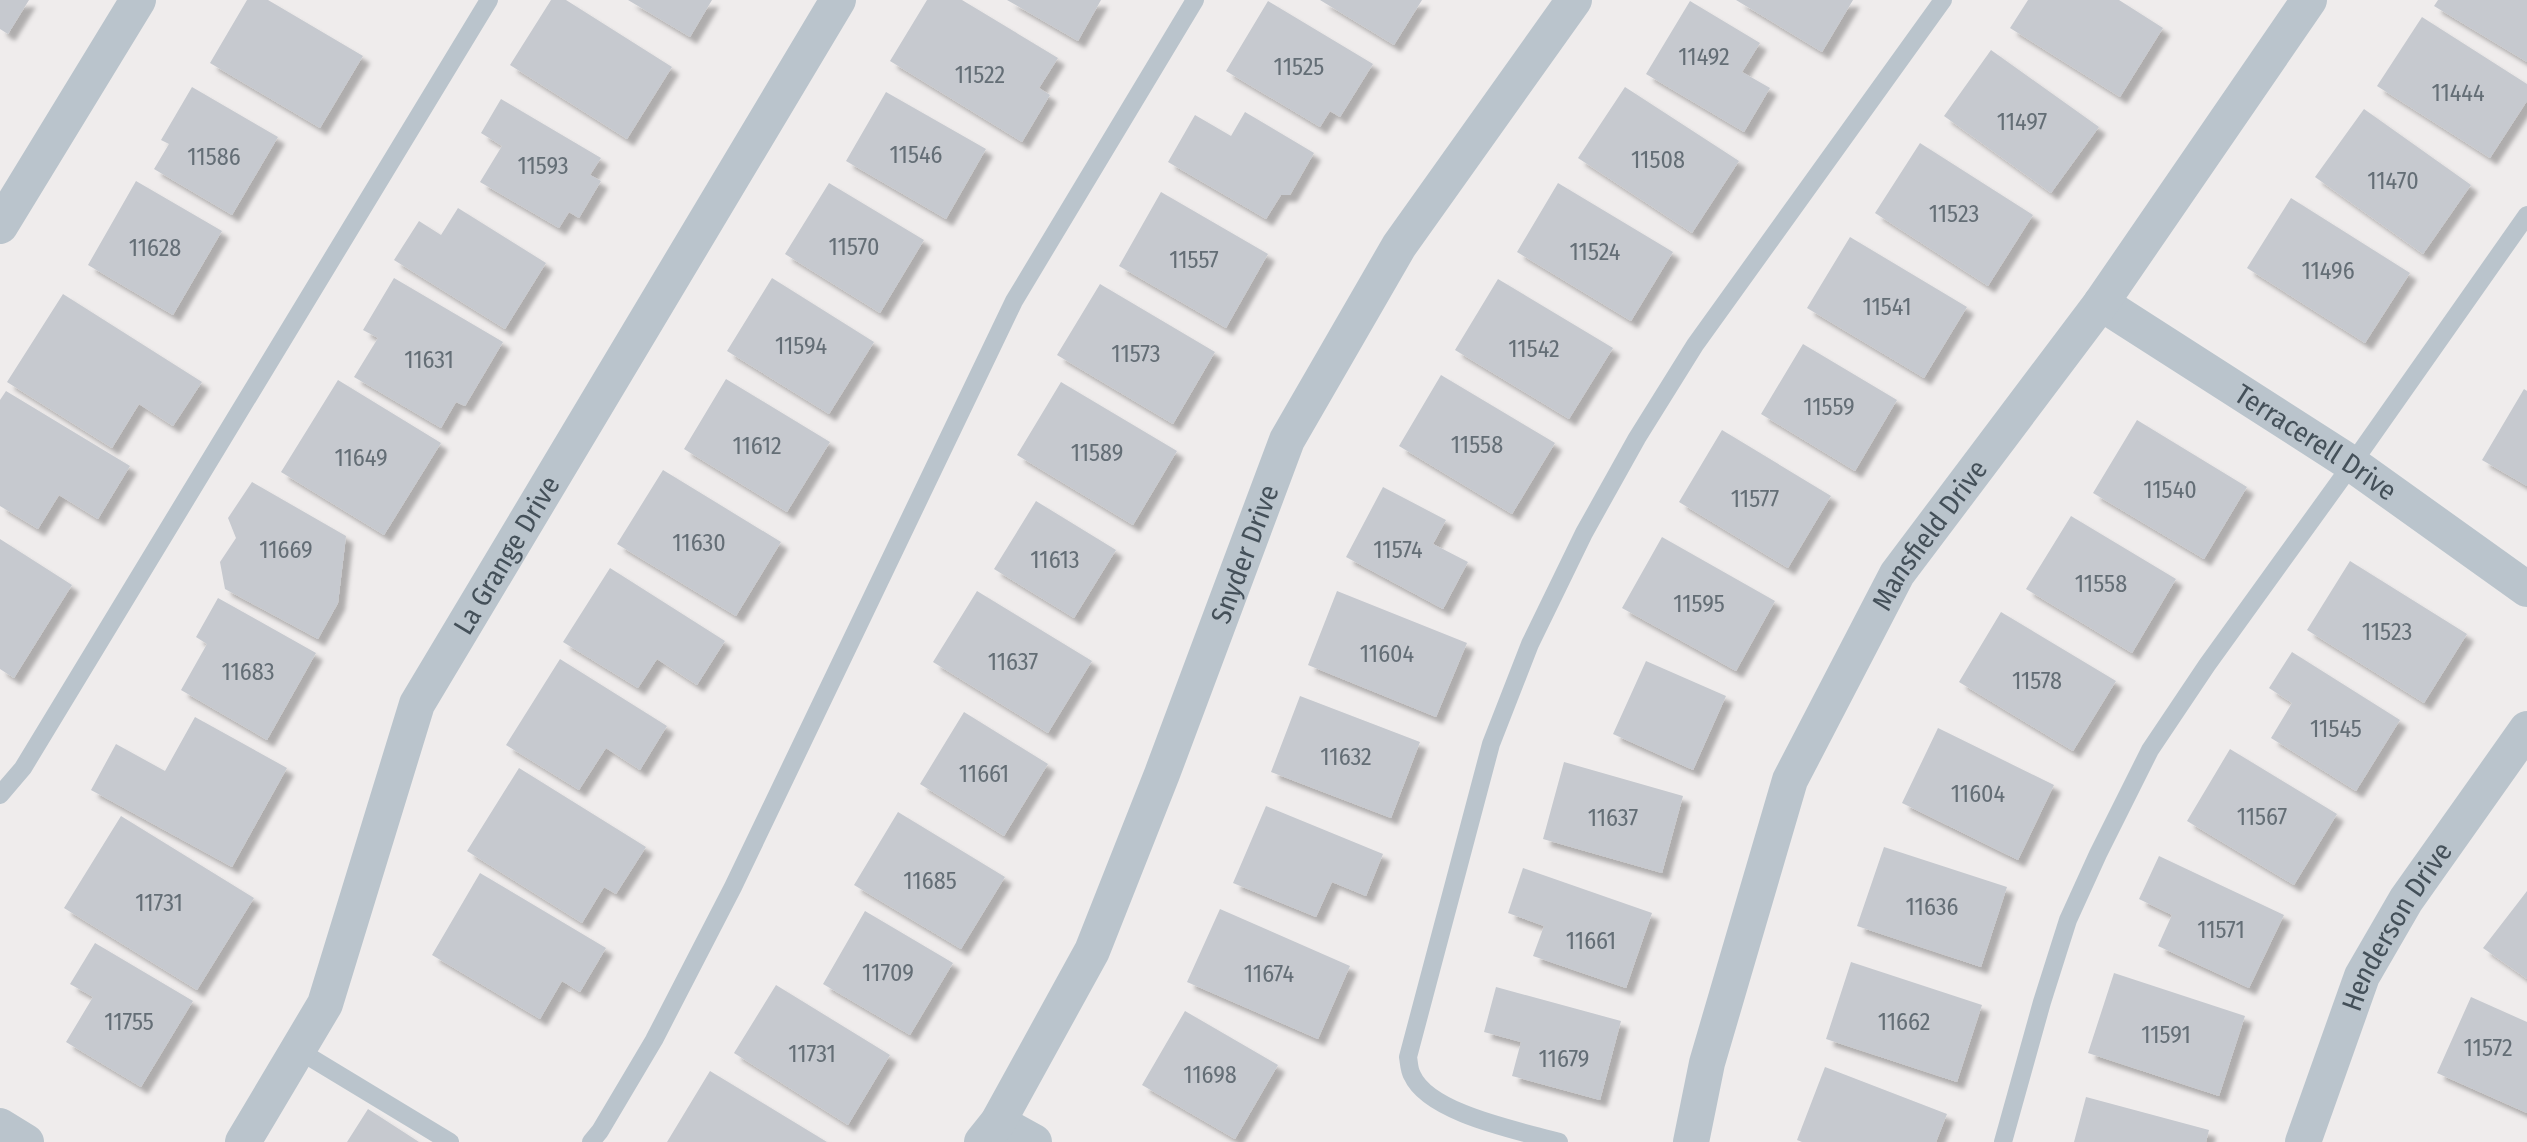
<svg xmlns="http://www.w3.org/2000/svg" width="2527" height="1142" font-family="'Fira Sans Condensed',sans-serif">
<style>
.building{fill:#c6c9cf;filter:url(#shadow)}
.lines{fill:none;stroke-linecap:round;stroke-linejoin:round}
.lane{stroke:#bac4cc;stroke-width:18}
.street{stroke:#bac4cc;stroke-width:36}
.labels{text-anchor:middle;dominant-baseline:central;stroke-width:6;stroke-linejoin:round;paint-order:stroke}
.number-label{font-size:24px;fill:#646e76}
.street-label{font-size:28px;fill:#445059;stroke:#fff}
</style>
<defs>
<filter id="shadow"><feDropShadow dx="7" dy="7" stdDeviation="2" flood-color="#0004"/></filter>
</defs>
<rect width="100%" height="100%" fill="#efecec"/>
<path class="building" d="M 0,0 L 29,0 L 8,34 L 0,29 Z
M 247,0 L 268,0 L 363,56 L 320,128 L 210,63 Z
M 551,0 L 566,0 L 672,67 L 627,139 L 510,65 Z
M 628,0 L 712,0 L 690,37 Z
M 927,0 L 962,0 L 1058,58 L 1039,88 L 1050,95 L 1022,142 L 890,61 Z
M 1007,0 L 1101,0 L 1078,41 Z
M 1320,0 L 1422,0 L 1394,45 Z
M 1736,0 L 1853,0 L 1822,52 Z
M 2028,0 L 2119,0 L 2163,28 L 2120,97 L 2010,28 Z
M 2438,0 L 2527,0 L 2527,62 L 2434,6 Z
M 1268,1 L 1373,64 L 1340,117 L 1330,111 L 1320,127 L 1226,71 Z
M 1690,1 L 1760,43 L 1742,72 L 1770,88 L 1744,132 L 1646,74 Z
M 2422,17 L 2527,84 L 2527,101 L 2490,158 L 2377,86 Z
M 1991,50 L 2099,127 L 2051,193 L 1944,116 Z
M 192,87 L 278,137 L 232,215 L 154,169 L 169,144 L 161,140 Z
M 1625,87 L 1739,161 L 1692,233 L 1578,158 Z
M 886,92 L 986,149 L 946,219 L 846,161 Z
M 501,99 L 601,158 L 590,175 L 601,181 L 579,218 L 569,212 L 559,228 L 480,182 L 502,146 L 481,133 Z
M 2364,109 L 2471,185 L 2423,254 L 2315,177 Z
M 1245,112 L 1314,153 L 1290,195 L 1281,195 L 1266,219 L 1168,162 L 1195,115 L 1231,136 Z
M 1920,143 L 2033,215 L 1988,286 L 1875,213 Z
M 136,181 L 222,231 L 173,315 L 88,265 Z
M 829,183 L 924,240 L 880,313 L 785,254 Z
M 1558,183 L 1673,252 L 1631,321 L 1517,252 Z
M 1161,192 L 1268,254 L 1226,328 L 1119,266 Z
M 2291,198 L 2410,273 L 2365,343 L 2247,268 Z
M 458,208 L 546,263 L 505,329 L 394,260 L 419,221 L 441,235 Z
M 1850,237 L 1967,307 L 1924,378 L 1807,308 Z
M 394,278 L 503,342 L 465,406 L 456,402 L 441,428 L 354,377 L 378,338 L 363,330 Z
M 772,278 L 874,342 L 829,414 L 727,351 Z
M 1498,279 L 1613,348 L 1569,419 L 1455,350 Z
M 1100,284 L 1215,352 L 1173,424 L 1057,355 Z
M 63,294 L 202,382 L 173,426 L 139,404 L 112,448 L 7,382 Z
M 1803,344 L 1897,400 L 1855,471 L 1761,414 Z
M 1441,375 L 1555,443 L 1512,514 L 1399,446 Z
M 726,379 L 830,442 L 787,512 L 684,449 Z
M 338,380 L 441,443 L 384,535 L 281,472 Z
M 1061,382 L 1177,451 L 1133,525 L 1017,455 Z
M 2524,389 L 2527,391 L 2527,486 L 2482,460 Z
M 6,391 L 130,466 L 98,519 L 59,495 L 38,529 L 0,506 L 0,400 Z
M 2137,420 L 2247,487 L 2204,559 L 2093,493 Z
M 1722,430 L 1831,496 L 1788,568 L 1679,502 Z
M 663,470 L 781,542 L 736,616 L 617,544 Z
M 252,482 L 346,536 L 338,603 L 318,639 L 225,589 L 220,562 L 236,538 L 228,518 Z
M 1383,487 L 1446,520 L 1433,544 L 1468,562 L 1443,609 L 1346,557 Z
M 1036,501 L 1116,550 L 1074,618 L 994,569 Z
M 2071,516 L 2176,579 L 2132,653 L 2026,589 Z
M 1662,537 L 1775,601 L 1736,671 L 1622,608 Z
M 0,539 L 72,585 L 14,678 L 0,669 Z
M 2350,561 L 2467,634 L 2424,703 L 2307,630 Z
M 610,568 L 725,641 L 697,685 L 657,659 L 638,688 L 563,642 Z
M 977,591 L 1092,661 L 1048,733 L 933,662 Z
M 1337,591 L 1467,643 L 1436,717 L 1308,665 Z
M 218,598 L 316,653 L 267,740 L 181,690 L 207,644 L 196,637 Z
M 2001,612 L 2116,681 L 2073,751 L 1959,682 Z
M 2292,652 L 2400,720 L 2356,791 L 2271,738 L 2292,703 L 2269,688 Z
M 560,659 L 667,726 L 640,770 L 606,748 L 579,790 L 506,745 Z
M 1646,661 L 1726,696 L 1693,770 L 1613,734 Z
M 1300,696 L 1420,742 L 1391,818 L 1271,772 Z
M 964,712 L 1048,764 L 1004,836 L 920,784 Z
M 195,717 L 287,768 L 232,867 L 91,790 L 116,744 L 165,771 Z
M 1938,728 L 2054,785 L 2018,860 L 1902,803 Z
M 2230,749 L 2337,814 L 2294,885 L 2187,821 Z
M 1564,762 L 1683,796 L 1662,873 L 1543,839 Z
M 519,768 L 646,847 L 616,894 L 604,887 L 582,923 L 467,851 Z
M 1266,806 L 1383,854 L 1366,896 L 1332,882 L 1316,917 L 1233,883 Z
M 898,812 L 1005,877 L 961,949 L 854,885 Z
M 121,816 L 254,898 L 197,990 L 64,908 Z
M 1884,847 L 2007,887 L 1981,967 L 1857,926 Z
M 2159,856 L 2284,915 L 2249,988 L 2158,946 L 2172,915 L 2139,899 Z
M 1523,868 L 1652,913 L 1626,988 L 1533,956 L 1544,926 L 1508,913 Z
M 480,873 L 606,948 L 580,992 L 562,981 L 540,1019 L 432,955 Z
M 2527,891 L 2527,979 L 2483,948 Z
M 1220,909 L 1350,966 L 1318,1039 L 1187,982 Z
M 865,911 L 953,963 L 910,1035 L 823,984 Z
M 95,943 L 193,1001 L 141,1087 L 66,1042 L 93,997 L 70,984 Z
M 1851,962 L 1982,1005 L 1957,1082 L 1826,1039 Z
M 2114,973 L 2245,1016 L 2219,1096 L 2088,1053 Z
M 776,985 L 890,1055 L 848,1125 L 734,1053 Z
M 1496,987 L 1621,1021 L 1600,1100 L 1512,1076 L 1521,1042 L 1484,1032 Z
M 2471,997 L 2527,1022 L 2527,1113 L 2437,1073 Z
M 1185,1011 L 1278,1065 L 1235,1139 L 1142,1085 Z
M 1825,1067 L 1947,1114 L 1936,1142 L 1802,1142 L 1797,1140 Z
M 710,1071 L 827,1142 L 667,1142 Z
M 2086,1097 L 2209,1130 L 2206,1142 L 2074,1142 Z
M 368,1109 L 419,1142 L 347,1142 Z"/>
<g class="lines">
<path class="lane" d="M 0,795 L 23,768 L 489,0
M 298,1050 L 450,1142
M 591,1142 L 600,1131 L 654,1040 L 733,887 L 1014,301 L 1195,0
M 1559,1142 C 1521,1131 1429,1114 1412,1075 C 1409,1070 1409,1062 1408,1057 L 1491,744 L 1530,644 L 1584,533 L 1637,438 L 1695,345 L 1943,0
M 2003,1142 L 2042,1002 L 2068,920 L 2098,854 L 2150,750 L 2207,665 L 2352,464 L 2527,215"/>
<g class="street">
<path d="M 0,226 L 138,0"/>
<path id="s1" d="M 2101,303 L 2352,464 L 2527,589"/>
<path d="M 998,1122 L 1034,1142"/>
<path d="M 0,1126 L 26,1142"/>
<path id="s2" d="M 243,1142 L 325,1004 L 417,704 L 838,0"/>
<path id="s3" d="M 982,1142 L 998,1122 L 1092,951 L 1162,774 L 1287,440 L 1399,246 L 1574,0"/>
<path id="s4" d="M 1691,1142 L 1707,1063 L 1790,780 L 1897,574 L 2101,303 L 2309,0"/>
<path id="s5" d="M 2303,1142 L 2362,976 L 2406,900 L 2527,729"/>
</g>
</g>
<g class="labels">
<g class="number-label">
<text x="1704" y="57">11492</text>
<text x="1299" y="67">11525</text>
<text x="980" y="75">11522</text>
<text x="2458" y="93">11444</text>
<text x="2022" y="122">11497</text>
<text x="916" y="155">11546</text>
<text x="214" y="157">11586</text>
<text x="1658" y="160">11508</text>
<text x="543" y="166">11593</text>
<text x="2393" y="181">11470</text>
<text x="1954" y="214">11523</text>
<text x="854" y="247">11570</text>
<text x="155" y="248">11628</text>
<text x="1595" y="252">11524</text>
<text x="1194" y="260">11557</text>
<text x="2328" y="271">11496</text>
<text x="1887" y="307">11541</text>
<text x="801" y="346">11594</text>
<text x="1534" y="349">11542</text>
<text x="1136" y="354">11573</text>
<text x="429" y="360">11631</text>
<text x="1829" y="407">11559</text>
<text x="1477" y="445">11558</text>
<text x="757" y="446">11612</text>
<text x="1097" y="453">11589</text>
<text x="361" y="458">11649</text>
<text x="2170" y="490">11540</text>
<text x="1755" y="499">11577</text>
<text x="699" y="543">11630</text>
<text x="286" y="550">11669</text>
<text x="1398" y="550">11574</text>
<text x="1055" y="560">11613</text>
<text x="2101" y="584">11558</text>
<text x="1699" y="604">11595</text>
<text x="2387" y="632">11523</text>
<text x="1387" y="654">11604</text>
<text x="1013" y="662">11637</text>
<text x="248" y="672">11683</text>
<text x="2037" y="681">11578</text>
<text x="2336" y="729">11545</text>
<text x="1346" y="757">11632</text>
<text x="984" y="774">11661</text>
<text x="1978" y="794">11604</text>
<text x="2262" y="817">11567</text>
<text x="1613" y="818">11637</text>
<text x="930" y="881">11685</text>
<text x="159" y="903">11731</text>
<text x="1932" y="907">11636</text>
<text x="2221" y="930">11571</text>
<text x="1591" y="941">11661</text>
<text x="888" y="973">11709</text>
<text x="1269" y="974">11674</text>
<text x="129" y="1022">11755</text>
<text x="1904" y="1022">11662</text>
<text x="2166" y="1035">11591</text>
<text x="2488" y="1048">11572</text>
<text x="812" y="1054">11731</text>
<text x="1564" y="1059">11679</text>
<text x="1210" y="1075">11698</text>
</g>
<g class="street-label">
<text stroke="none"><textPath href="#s1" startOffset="256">Terracerell Drive</textPath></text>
<text stroke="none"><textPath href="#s4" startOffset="658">Mansfield Drive</textPath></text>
<text stroke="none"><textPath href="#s3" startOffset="646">Snyder Drive</textPath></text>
<text stroke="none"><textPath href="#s2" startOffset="648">La Grange Drive</textPath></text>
<text stroke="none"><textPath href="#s5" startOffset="236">Henderson Drive</textPath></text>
</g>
</g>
</svg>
